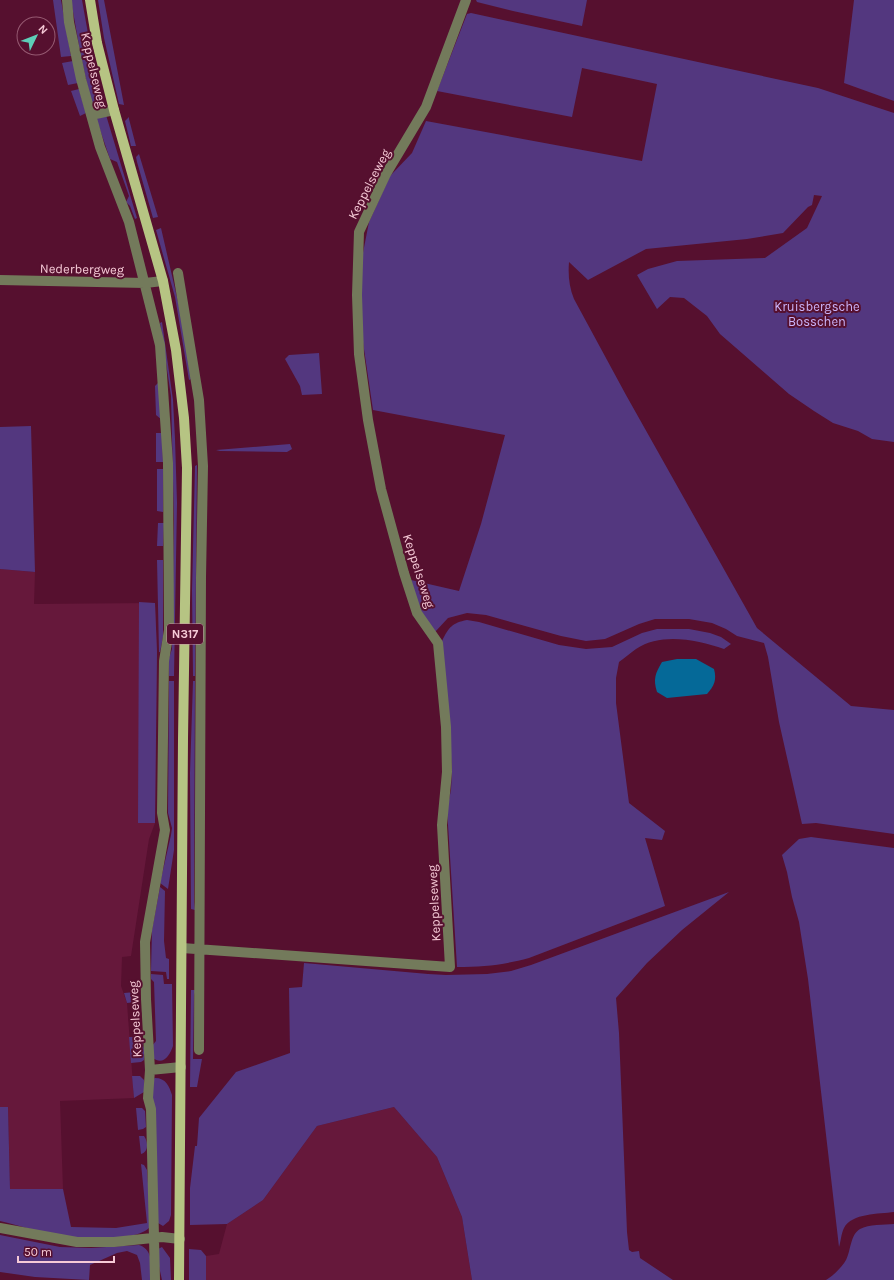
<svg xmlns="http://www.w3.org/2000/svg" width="894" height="1280" font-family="Karla,sans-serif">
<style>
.built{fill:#66183b}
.green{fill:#53377f}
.water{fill:#056998}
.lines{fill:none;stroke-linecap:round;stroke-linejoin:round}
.minor{stroke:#737a5b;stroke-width:10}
.major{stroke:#b6c483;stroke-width:10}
.labels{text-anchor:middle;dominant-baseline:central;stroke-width:4;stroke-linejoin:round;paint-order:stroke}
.shield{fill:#56102f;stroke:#c692a5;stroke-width:1}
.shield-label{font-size:12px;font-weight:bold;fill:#f6cad7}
.street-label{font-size:13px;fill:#f6cad7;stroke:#56102f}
.park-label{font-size:13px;fill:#cab4fa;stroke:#56102f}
</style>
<rect width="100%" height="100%" fill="#56102f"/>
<path class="built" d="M 0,569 L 35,572 L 34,604 L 155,603 L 157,652 L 155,823 L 149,839 L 131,956 L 122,957 L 121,986 L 127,1003 L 134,1098 L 60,1101 L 63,1189 L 10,1189 L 8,1107 L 0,1107 Z
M 394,1107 L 437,1157 L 462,1217 L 472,1280 L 206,1280 L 206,1256 L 219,1254 L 227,1224 L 263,1200 L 317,1126 Z"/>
<path class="green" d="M 53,0 L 61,0 L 71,56 L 61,57 Z
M 71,0 L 82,0 L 94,67 L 104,108 L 93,110 L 81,57 Z
M 98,0 L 104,0 L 124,105 L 119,104 L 104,38 Z
M 476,0 L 587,0 L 582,26 L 513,11 L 477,2 Z
M 854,0 L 894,0 L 894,101 L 844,83 Z
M 471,13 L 818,88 L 894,113 L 894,442 L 872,439 L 858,431 L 833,423 L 814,411 L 789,394 L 720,334 L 707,316 L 684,298 L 670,297 L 657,309 L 637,275 L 648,269 L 677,261 L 765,258 L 807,228 L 822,196 L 814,195 L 812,205 L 808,207 L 783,233 L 747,239 L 646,249 L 588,280 L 569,262 C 568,275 569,287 574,299 L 626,395 L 757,628 L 851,706 L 894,710 L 894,834 L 816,823 L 802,824 L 779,722 L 768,657 L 764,643 L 737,636 L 726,629 L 712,623 L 689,619 L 655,619 L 639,624 L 605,639 L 586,641 L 561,636 L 486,615 L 467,613 L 448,618 L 435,632 L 421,613 L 411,580 L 459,591 L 481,524 L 505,435 L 373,410 L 360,322 L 362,258 L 369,222 L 390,176 L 412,153 L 426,121 L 642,161 L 657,84 L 582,68 L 572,117 L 437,91 L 467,14 Z
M 73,61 L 78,83 L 68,85 L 62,63 Z
M 79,89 L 86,113 L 80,116 L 71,91 Z
M 106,115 L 137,218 L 135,219 L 130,206 L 126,202 L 129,196 L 117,162 L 110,159 L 96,118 Z
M 129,117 L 129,119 L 136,146 L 131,146 L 125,121 Z
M 139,154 L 158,217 L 153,218 L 137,162 L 136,157 Z
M 161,228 L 182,319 L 191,379 L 189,380 L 175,297 L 156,230 Z
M 162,322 L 173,400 L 175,439 L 177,503 L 174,676 L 169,676 L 169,658 L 172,649 L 174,519 L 171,396 L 160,323 Z
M 319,353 L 322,394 L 302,395 L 300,386 L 285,359 L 289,355 Z
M 159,382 L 162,420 L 156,415 L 155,386 Z
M 31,426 L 35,572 L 0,569 L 0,427 Z
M 156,433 L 162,433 L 163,462 L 156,462 Z
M 290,444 L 292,449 L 287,452 L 220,451 L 216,450 Z
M 197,465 L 195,676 L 193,676 L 192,591 L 195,466 Z
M 157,469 L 163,469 L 163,512 L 157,511 Z
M 158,523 L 164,523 L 163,546 L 157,546 Z
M 157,560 L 163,560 L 163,637 L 160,652 L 159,652 Z
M 139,602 L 155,603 L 157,652 L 155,823 L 138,823 Z
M 467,620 L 479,622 L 559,645 L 586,649 L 612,647 L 642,633 L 657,629 L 689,629 L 710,633 L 721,637 L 731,644 L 724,649 C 697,640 662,632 636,649 C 630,653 625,658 619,662 L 616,678 L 616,703 L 629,803 L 665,831 L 662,840 L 645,838 L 665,906 L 529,958 C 503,965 484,967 457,967 L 447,809 L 451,790 L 452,770 L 442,641 C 449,627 452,623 467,620 Z
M 169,681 L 174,681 L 174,850 L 168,889 L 160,883 L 171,835 L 172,828 L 168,813 Z
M 193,681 L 195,681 L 194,902 L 195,910 L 191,909 L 190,773 Z
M 811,837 L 894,848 L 894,1212 C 879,1214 852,1213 844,1228 C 841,1234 841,1241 839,1247 L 808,979 L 799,922 L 792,897 L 787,872 L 782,855 L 799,839 Z
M 160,887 L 165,891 L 164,941 L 166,958 L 169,959 L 169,979 L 167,979 L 166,972 L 151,971 L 152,930 Z
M 729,892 L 682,930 L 647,963 L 616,998 L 619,1033 L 627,1232 L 629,1250 L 632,1252 L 639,1251 L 640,1258 L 673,1280 L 472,1280 L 462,1217 L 437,1157 L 394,1107 L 317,1126 L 263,1200 L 227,1224 L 190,1225 L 190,1188 L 195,1146 L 197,1146 L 199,1118 L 236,1072 L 290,1053 L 289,988 L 302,987 L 304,963 L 428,974 L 446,975 L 487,974 L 511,971 L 531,965 Z
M 151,974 L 163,975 L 164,984 L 172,984 L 173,1046 C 170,1055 163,1066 153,1058 L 152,1046 L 156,1041 L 154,982 L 151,979 Z
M 191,990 L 196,990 L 194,995 L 193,1059 L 202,1059 L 197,1087 L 190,1087 Z
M 135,992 L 136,1002 L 127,1003 L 124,993 Z
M 129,1037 L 141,1037 L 144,1049 L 144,1060 L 141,1062 L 131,1063 Z
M 132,1076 L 140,1076 L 144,1080 L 144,1092 L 134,1098 Z
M 155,1078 C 166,1078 169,1086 172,1095 L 171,1215 L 169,1221 L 163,1226 L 158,1223 L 151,1097 L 153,1079 Z
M 0,1107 L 8,1107 L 10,1189 L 63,1189 L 71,1227 L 116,1228 L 147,1223 L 141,1164 L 144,1165 L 147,1170 L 151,1226 C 138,1242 86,1239 67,1237 C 44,1234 22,1226 0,1221 Z
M 136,1108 L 142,1108 L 145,1111 L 146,1127 L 143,1129 L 138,1130 Z
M 139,1136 L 144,1136 C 148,1141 149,1152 141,1154 Z
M 894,1224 L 894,1280 L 826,1280 C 833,1276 842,1267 846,1260 C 851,1251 850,1235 860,1229 C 869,1224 884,1225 894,1224 Z
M 0,1235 L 60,1247 L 91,1248 L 139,1245 C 154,1250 151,1267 152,1280 L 142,1280 L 140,1263 L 137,1255 L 127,1251 L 117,1253 L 90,1265 L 89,1280 L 35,1277 L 0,1272 Z
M 162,1247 L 170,1258 L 171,1280 L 162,1280 L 158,1262 L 158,1249 Z
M 189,1249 L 201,1250 L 206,1256 L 206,1280 L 189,1280 Z"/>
<path class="water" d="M 677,659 L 696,659 L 714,669 C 717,680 714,686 707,694 L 667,698 L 657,692 C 653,679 655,674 662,662 Z"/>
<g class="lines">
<path class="minor" d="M 67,0 L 69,22 L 81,79 L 100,147 L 129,222 L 160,345 L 168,463 L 169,630 L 164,661 L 162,813 L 165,830 L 145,942 L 146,999 L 150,1070 L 148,1098 L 151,1109 L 155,1280
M 91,115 L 114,110
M 178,273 L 199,400 L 203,466 L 201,578 L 199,1050
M 0,280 L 145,283 L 163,281
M 182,948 L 450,967 L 442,825 L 447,772 L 446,727 L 438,643 L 417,613 L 404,573 L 381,489 L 368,420 L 359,354 L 357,295 L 359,232 L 386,174 L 426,107 L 466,0
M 150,1070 L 181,1067
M 0,1228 L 77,1242 L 114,1242 L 162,1237 L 180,1239"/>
<path class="major" d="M 90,0 L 97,43 L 114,110 L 163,281 L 176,350 L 184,418 L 187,468 L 183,739 L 179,1280"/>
</g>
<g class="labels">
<rect class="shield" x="167" y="624" width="36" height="20" rx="3"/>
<g class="shield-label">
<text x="185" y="634">N317</text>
</g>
<g class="street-label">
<text transform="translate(94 70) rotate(77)">Keppelseweg</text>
<text transform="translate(369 184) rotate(-63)">Keppelseweg</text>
<text transform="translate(82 269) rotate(1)">Nederbergweg</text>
<text transform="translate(419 571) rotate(72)">Keppelseweg</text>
<text transform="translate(434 903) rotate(-93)">Keppelseweg</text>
<text transform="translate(135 1019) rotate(-93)">Keppelseweg</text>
</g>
<g class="park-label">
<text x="817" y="306">Kruisbergsche<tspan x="817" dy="15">Bosschen</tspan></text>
</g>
</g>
<g transform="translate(36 36) rotate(47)"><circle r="19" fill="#56102f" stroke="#965a72"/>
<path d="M0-3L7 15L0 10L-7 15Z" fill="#5eceb8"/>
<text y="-6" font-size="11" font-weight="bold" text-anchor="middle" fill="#f6cad7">N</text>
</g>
<path d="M18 1256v6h96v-6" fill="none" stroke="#f6cad7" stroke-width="2"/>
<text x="24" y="1256" font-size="12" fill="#f6cad7" stroke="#56102f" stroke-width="3" paint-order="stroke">50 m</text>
</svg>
